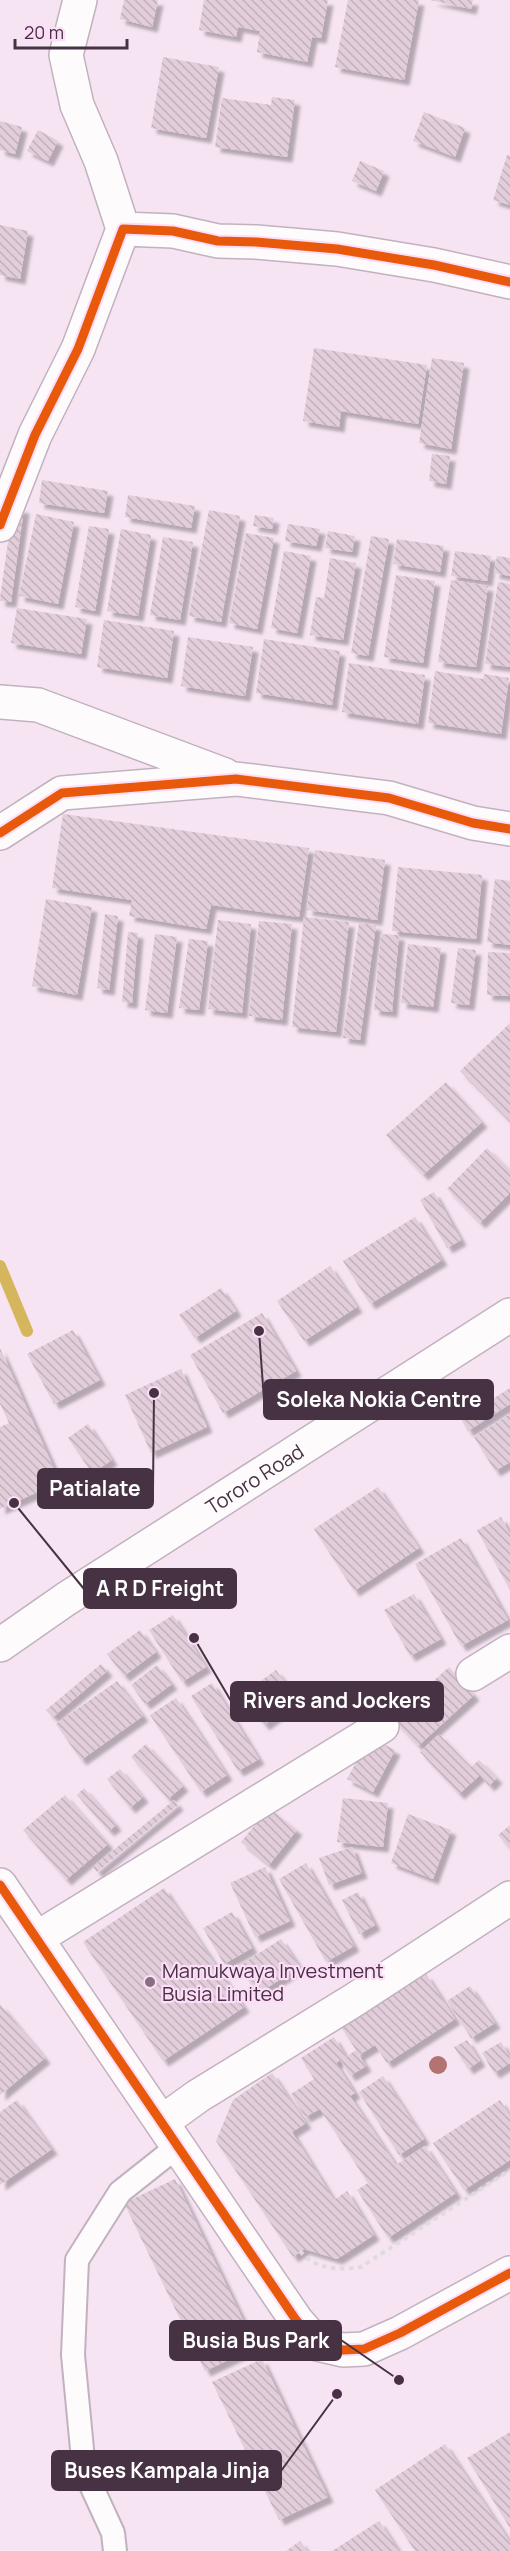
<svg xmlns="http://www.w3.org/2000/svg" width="510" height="2551" font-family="Manrope,sans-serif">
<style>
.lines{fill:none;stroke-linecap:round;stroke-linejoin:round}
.stream{stroke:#d6b65d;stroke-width:12}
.building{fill:url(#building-back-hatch);filter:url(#shadow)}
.lane-casing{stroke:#c2b1bf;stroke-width:26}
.street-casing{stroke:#c2b1bf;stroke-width:36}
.secondary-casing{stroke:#c2b1bf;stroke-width:36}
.path{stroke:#dfdadf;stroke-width:4;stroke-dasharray:4.5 4.5;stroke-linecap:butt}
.lane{stroke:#fefbfd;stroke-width:22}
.street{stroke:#fefbfd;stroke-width:33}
.secondary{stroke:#fefbfd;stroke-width:33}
.cycleway-casing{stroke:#fdddf8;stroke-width:13}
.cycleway{stroke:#e8590c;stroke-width:9}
.tree{fill:#b27372}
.poi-dot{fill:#847081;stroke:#fdddf8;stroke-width:2}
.labels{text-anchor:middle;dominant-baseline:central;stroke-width:4.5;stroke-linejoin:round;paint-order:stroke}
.street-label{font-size:20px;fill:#473244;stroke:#fdddf8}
.poi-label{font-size:20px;fill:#473244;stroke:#fdddf8;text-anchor:start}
.leader{fill:none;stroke:#473244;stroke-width:2}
.callout-dot{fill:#473244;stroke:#fdddf8;stroke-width:2}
.callout{fill:#473244;stroke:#473244;stroke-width:2}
.callout-label{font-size:21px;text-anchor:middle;font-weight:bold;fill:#fff}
</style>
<defs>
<pattern id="building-back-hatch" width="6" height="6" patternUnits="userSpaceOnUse" patternTransform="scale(1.5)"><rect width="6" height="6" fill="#e2cdda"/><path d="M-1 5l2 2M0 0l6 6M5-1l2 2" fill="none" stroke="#c3b0bc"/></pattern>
<filter id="shadow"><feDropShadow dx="5.5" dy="5.5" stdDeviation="1.5" flood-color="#0004"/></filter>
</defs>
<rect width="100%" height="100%" fill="#f6e4f3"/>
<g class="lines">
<path class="stream" d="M 0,1266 L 27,1331"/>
</g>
<path class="building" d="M 124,0 L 158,0 L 152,27 L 120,19 Z
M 204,0 L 328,0 L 321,38 L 312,37 L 307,62 L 257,52 L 260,31 L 238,27 L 236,37 L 199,30 Z
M 348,0 L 419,0 L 404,80 L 335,67 Z
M 430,0 L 473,0 L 471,9 Z
M 163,57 L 219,67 L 206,138 L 151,128 Z
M 272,97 L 295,100 L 287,157 L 215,147 L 222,98 L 271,105 Z
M 424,112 L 465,128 L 455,157 L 413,141 Z
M 0,121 L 22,127 L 15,154 L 0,150 Z
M 38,130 L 58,141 L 48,161 L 27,151 Z
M 507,155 L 510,156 L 510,205 L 493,200 Z
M 360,161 L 384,171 L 376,191 L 352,181 Z
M 0,225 L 28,231 L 20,279 L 0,275 Z
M 314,348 L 427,365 L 418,424 L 341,411 L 339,427 L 303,421 Z
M 432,358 L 464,363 L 451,449 L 419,443 Z
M 432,454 L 450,456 L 446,484 L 429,481 Z
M 42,480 L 108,491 L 104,513 L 39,503 Z
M 128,495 L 195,506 L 191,528 L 125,517 Z
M 13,507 L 24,508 L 11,602 L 0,601 L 0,598 Z
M 209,510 L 240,516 L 221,622 L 189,616 Z
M 36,514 L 74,522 L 58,604 L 19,596 Z
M 255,515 L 274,518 L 272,529 L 253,526 Z
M 288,524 L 320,529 L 316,546 L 285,541 Z
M 89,526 L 109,529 L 95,611 L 75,607 Z
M 121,529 L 151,535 L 138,616 L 107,611 Z
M 328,531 L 355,536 L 352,552 L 325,548 Z
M 246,533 L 274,538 L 257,629 L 229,623 Z
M 371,536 L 389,539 L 368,656 L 351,653 Z
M 163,537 L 193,542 L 180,620 L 150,615 Z
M 397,539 L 444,546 L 440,572 L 393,564 Z
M 284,551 L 311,556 L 297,633 L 271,628 Z
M 455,551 L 491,556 L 487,581 L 451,576 Z
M 497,556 L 510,558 L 510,576 L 494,573 Z
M 330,558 L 356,563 L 343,640 L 310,635 L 316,597 L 324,598 Z
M 396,575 L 435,581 L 423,663 L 384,657 Z
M 451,580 L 488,586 L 476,667 L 438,662 Z
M 498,582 L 510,584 L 510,667 L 485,664 Z
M 17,608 L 87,619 L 81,654 L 11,643 Z
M 104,620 L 174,631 L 167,678 L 97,667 Z
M 188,637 L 253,647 L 245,696 L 181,686 Z
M 264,639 L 340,651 L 332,705 L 256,693 Z
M 349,663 L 425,675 L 418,724 L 342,712 Z
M 435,671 L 483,679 L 484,674 L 509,678 L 501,734 L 428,723 Z
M 63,814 L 309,848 L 299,917 L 211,905 L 206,929 L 129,916 L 132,900 L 52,888 Z
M 315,850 L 385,860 L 377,920 L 307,910 Z
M 398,867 L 482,875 L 476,939 L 392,931 Z
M 495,879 L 510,881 L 510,945 L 487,942 Z
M 46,899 L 92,907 L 77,995 L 32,986 Z
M 105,914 L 118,916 L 109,990 L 97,988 Z
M 304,917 L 349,922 L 336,1032 L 292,1027 Z
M 218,920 L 251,924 L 242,1013 L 208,1009 Z
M 259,921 L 292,924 L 282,1020 L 249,1016 Z
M 359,923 L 376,925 L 360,1040 L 343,1038 Z
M 128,932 L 138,933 L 132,1003 L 122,1002 Z
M 155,934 L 177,937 L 167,1013 L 145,1010 Z
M 381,934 L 399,935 L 392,1012 L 374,1010 Z
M 189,939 L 208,941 L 199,1010 L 179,1008 Z
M 408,944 L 441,948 L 433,1007 L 401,1003 Z
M 458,948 L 476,950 L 469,1005 L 451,1003 Z
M 488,952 L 510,953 L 510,996 L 487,995 Z
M 510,1023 L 510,1122 L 460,1071 Z
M 446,1082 L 482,1122 L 423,1175 L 386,1135 Z
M 487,1148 L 510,1171 L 510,1193 L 480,1223 L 447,1189 Z
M 434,1192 L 461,1240 L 447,1248 L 420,1200 Z
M 415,1217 L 442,1260 L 370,1304 L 343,1261 Z
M 330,1266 L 357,1307 L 304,1341 L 277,1301 Z
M 221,1288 L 236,1311 L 195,1338 L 179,1315 Z
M 262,1313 L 296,1371 L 223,1413 L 190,1355 Z
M 73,1330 L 100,1380 L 54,1404 L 27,1354 Z
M 0,1348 L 60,1482 L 0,1509 L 0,1427 L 9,1423 L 0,1404 Z
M 181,1369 L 207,1427 L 151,1453 L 125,1395 Z
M 510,1388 L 510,1404 L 468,1431 L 461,1419 Z
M 510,1414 L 510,1462 L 495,1471 L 474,1437 Z
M 88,1424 L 112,1460 L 92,1473 L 68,1438 Z
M 378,1487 L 419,1548 L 354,1591 L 314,1529 Z
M 501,1517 L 510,1534 L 510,1590 L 477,1530 Z
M 461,1538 L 508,1620 L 461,1646 L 415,1564 Z
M 414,1594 L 441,1639 L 410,1656 L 384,1610 Z
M 173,1615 L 206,1667 L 182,1682 L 149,1630 Z
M 140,1630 L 156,1652 L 124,1676 L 107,1654 Z
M 101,1664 L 107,1671 L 53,1717 L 46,1710 Z
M 157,1665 L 172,1684 L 145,1704 L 131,1685 Z
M 449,1667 L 474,1695 L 418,1746 L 392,1718 Z
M 276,1670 L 298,1700 L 264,1725 L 241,1695 Z
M 117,1681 L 143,1716 L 81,1760 L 56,1724 Z
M 212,1683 L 259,1759 L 238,1771 L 191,1696 Z
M 176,1698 L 227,1775 L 201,1792 L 150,1715 Z
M 439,1734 L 471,1767 L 479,1760 L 497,1778 L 489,1786 L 480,1775 L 459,1794 L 420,1752 Z
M 370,1737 L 395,1750 L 373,1792 L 347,1779 Z
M 146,1744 L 183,1786 L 168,1799 L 131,1757 Z
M 120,1769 L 143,1797 L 130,1808 L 107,1779 Z
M 84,1788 L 116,1825 L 109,1831 L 77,1795 Z
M 65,1795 L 108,1844 L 66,1880 L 23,1830 Z
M 343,1798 L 388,1803 L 383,1847 L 337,1842 Z
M 174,1800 L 178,1805 L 97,1872 L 93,1867 Z
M 269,1808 L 297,1830 L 269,1865 L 241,1842 Z
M 408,1814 L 451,1830 L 433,1879 L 391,1863 Z
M 510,1825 L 510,1849 L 498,1835 Z
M 352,1847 L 362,1873 L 329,1885 L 319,1858 Z
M 306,1863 L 354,1946 L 326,1962 L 279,1879 Z
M 265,1867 L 290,1921 L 255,1937 L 230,1883 Z
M 164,1888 L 244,2007 L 163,2061 L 83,1942 Z
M 358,1892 L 375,1925 L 359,1934 L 342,1900 Z
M 232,1912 L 252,1948 L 224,1964 L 203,1928 Z
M 281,1939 L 300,1967 L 257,1994 L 239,1966 Z
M 426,1974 L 455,2019 L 387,2063 L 375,2045 L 359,2055 L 366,2066 L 350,2076 L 340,2060 L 336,2063 L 355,2093 L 350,2096 L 396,2165 L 425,2146 L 456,2193 L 388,2238 L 357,2190 L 368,2183 L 320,2109 L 305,2117 L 291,2094 L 314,2079 L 301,2058 L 334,2037 L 346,2057 L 356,2050 L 341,2027 Z
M 470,1986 L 495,2023 L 471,2038 L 447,2001 Z
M 0,2004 L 45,2058 L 0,2095 Z
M 467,2040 L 480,2061 L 468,2069 L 454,2047 Z
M 501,2042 L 510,2057 L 510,2063 L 494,2073 L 482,2053 Z
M 272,2073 L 306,2123 L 292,2132 L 334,2200 L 347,2191 L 374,2235 L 337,2259 L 304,2249 L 293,2257 L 216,2141 L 233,2100 Z
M 383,2076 L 424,2139 L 399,2155 L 359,2092 Z
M 17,2100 L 52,2149 L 0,2185 L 0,2112 Z
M 500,2100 L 510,2116 L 510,2160 L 464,2190 L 433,2143 Z
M 175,2179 L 256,2347 L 205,2371 L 124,2203 Z
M 262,2359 L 328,2497 L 279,2520 L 212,2382 Z
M 510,2432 L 510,2528 L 467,2458 Z
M 445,2444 L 510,2542 L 510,2551 L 415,2551 L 375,2490 Z
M 379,2521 L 399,2551 L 332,2551 Z
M 300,2541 L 307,2551 L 286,2551 Z"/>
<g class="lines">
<defs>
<path id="lane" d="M 115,2551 L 113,2533 L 84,2470 L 73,2355 L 77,2260 L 120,2192 L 178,2146"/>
<path id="street" d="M 80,0 L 66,55 L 77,105 L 101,161 L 123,229
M 0,525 L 35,435 L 78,349 L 123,229 L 173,231 L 218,241 L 256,242 L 337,249 L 434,265 L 510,282
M 0,702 L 38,705 L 225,775
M 0,833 L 62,793 L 236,779 L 389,798 L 473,823 L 510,829
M 473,1674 L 510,1651
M 0,1885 L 296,2320 L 317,2344 L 343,2350 L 364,2349 L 400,2333 L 510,2273
M 37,1938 L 382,1726
M 162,2122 L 198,2096 L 354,2000 L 510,1898"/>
<g id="secondary">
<path id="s1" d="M 0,1645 L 66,1599 L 510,1315"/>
</g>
</defs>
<use href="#lane" class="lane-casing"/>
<use href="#street" class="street-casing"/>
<use href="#secondary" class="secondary-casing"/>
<path class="path" d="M 300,2251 C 315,2270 340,2270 361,2267 L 510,2170"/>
<use href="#lane" class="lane"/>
<use href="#street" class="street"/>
<use href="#secondary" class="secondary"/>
<defs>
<path id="cycleway" d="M 0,525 L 35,435 L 78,349 L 123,229 L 173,231 L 218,241 L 256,242 L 337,249 L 434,265 L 510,282
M 0,833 L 62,793 L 236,779 L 389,798 L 473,823 L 510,829
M 0,1885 L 296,2320 L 317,2344 L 343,2350 L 364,2349 L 400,2333 L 510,2273"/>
</defs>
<use href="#cycleway" class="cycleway-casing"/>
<use href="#cycleway" class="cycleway"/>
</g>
<circle class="tree" cx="438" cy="2065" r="9"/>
<circle class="poi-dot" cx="150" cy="1982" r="6"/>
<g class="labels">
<g class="street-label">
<text stroke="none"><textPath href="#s1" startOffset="304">Tororo Road</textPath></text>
</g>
<g class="poi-label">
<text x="162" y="1970">Mamukwaya Investment<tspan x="162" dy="23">Busia Limited</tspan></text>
</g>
</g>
<path class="leader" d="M259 1331L264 1400M154 1393L153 1489M14 1503L84 1589M194 1638L231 1701M399 2380L341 2340M337 2394L281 2471"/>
<g class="callout-dot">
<circle cx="259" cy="1331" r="6"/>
<circle cx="154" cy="1393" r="6"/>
<circle cx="14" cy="1503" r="6"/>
<circle cx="194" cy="1638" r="6"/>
<circle cx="399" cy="2380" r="6"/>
<circle cx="337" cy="2394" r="6"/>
</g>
<g class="callout">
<rect x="264" y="1380" width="229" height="39" rx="6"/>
<rect x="38" y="1469" width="115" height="39" rx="6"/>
<rect x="84" y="1569" width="152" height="39" rx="6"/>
<rect x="231" y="1682" width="212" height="39" rx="6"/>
<rect x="170" y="2321" width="171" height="39" rx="6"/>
<rect x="52" y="2451" width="229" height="39" rx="6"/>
</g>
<g class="callout-label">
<text x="379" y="1407">Soleka Nokia Centre</text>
<text x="95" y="1496">Patialate</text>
<text x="160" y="1596">A R D Freight</text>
<text x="337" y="1708">Rivers and Jockers</text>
<text x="256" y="2348">Busia Bus Park</text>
<text x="167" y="2478">Buses Kampala Jinja</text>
</g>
<path d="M15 39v9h112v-9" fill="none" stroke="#473244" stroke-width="3"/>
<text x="24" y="39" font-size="18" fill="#473244" stroke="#fdddf8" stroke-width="4.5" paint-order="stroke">20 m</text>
</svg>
